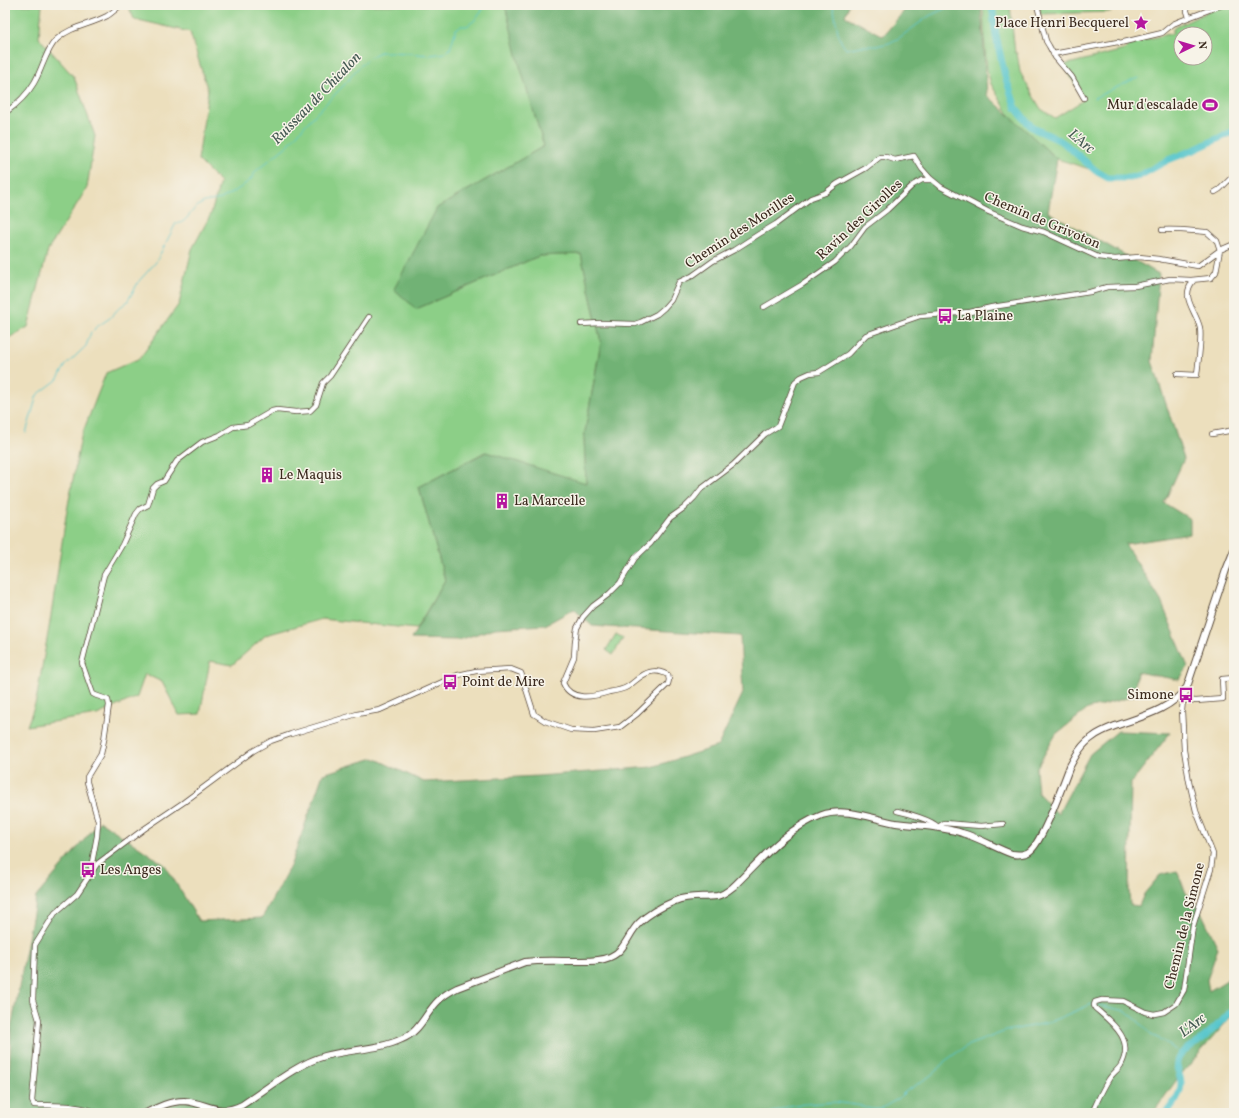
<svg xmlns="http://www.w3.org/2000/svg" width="1239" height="1118" font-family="Vollkorn,serif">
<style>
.green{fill:#8ccf87;stroke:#647c52;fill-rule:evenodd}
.forest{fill:#71b274;stroke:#566e49}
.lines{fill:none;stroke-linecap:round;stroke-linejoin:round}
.stream{stroke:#58c6cc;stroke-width:1}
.river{stroke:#58c6cc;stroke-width:7}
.street-casing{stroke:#564536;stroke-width:6}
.secondary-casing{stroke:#564536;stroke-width:8}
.street{stroke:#fff;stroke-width:4.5}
.secondary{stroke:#fff;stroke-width:6}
.labels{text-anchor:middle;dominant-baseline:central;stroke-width:3;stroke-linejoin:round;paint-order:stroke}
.poi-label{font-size:14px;fill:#3b2a1e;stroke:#f7f3e8;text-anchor:start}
.street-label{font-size:14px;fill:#3b2a1e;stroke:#f7f3e8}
.water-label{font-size:15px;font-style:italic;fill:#445952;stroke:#f7f3e8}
</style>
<rect width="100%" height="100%" fill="#f7f3e8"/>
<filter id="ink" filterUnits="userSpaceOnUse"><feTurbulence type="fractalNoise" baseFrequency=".025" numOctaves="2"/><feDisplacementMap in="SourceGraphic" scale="8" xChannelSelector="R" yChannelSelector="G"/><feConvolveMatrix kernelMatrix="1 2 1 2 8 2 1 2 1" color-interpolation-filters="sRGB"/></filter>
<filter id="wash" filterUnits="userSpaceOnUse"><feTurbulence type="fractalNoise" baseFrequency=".012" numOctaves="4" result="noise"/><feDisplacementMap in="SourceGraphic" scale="16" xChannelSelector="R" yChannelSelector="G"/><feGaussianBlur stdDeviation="0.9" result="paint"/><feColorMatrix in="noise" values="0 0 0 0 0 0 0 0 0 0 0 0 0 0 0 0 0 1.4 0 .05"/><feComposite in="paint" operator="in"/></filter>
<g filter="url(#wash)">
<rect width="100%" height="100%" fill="#ecdfbd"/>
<path class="green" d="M 5,5 L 42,5 L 39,38 L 74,77 L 95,136 L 87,188 L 48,250 L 28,327 L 5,340 Z
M 128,5 L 505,5 L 520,63 L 544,146 L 437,208 L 416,309 L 539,256 L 581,254 L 601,342 L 584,437 L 586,484 L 485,452 L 419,487 L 445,580 L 416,629 L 322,619 L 266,635 L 232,665 L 210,661 L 200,714 L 179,715 L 162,682 L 145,674 L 137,697 L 97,715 L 27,726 L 36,701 L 50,622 L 66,516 L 81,437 L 106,373 L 140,358 L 179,304 L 192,249 L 211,214 L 220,182 L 198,160 L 208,91 L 190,32 L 134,19 Z
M 983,5 L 1010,5 L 1015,53 L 1017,53 L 1020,72 L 1032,94 L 1041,109 L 1055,118 L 1082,101 L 1083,98 L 1064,65 L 1124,50 L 1127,48 L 1127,44 L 1173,33 L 1173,29 L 1175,27 C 1190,21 1218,5 1234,5 L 1234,131 L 1196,149 L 1168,160 L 1145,173 L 1130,178 L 1108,178 L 1096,171 L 1057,159 L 1011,118 L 991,84 L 987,70 L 985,49 ZM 1181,34 L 1205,34 L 1205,58 L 1181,58 Z
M 1039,5 L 1111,5 L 1111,12 L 1041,14 Z
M 616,634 L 623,638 L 613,655 L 606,650 Z"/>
<path class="forest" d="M 505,5 L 849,5 L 845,16 L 883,36 L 909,5 L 981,5 L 987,95 L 1057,159 L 1048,212 L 1159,274 L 1152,361 L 1184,459 L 1164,503 L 1190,519 L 1190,534 L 1125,544 L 1161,601 L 1188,667 L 1179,680 L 1137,672 L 1134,696 L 1088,709 L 1056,734 L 1036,769 L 1038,793 L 1058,814 L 1090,754 L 1118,731 L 1170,733 L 1131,783 L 1129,890 L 1130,905 L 1139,906 L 1144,894 L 1160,875 L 1177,871 L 1186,893 L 1197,903 L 1218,948 L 1207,980 L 1209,991 L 1227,980 L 1234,971 L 1234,1013 L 1178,1078 L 1153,1113 L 8,1113 L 11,1029 L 36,897 L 100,821 L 165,865 L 199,921 L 262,918 L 291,864 L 323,774 L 374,758 L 424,782 L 538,776 L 652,767 L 718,746 L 743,693 L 740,636 L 592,626 L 574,609 L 545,625 L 495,628 L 459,640 L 411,639 L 445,580 L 419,487 L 486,452 L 586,483 L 584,437 L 601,342 L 581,254 L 539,256 L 416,309 L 394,289 L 437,208 L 544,146 L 519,63 Z"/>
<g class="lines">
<path class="stream" d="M 832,5 C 838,19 835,37 846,49 L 861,46 L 876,46 L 889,43 L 899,38 L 929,16 L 948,7 L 955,6 L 983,9 L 992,6
M 1094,98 L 1132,80 L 1139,78
M 94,330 L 95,328 L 110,318 L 119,308 L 127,302 L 139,281 L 156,262 L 176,223 L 181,223 L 186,219 L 195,208 L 204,202 L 221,199 L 240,188 L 251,179 L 256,171 L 288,145 L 307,123 L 346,83 L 356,70 L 370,57 L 380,52 L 393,52 L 430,55 L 445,53 L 450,49 L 456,29 L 461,26 L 467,26 L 475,20 L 482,11 L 482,5
M 26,433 L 37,395 L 57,380 L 66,365 L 86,346 L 91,332
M 1098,1005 L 1126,1011 L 1138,1021 L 1151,1035 L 1162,1040 L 1181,1054
M 770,1113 L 792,1105 L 835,1102 L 863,1106 L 871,1109 L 880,1109 L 898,1099 L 905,1092 L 930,1076 L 938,1069 L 945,1061 L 966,1046 L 1006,1031 L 1047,1023 L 1092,1004"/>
<path class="river" d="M 992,5 L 996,36 L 1005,76 L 1016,108 L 1028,123 L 1035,129 L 1059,140 L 1065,144 L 1096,171 L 1108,178 L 1130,178 L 1141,175 L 1168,160 L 1196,149 L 1234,131
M 1166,1113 C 1173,1104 1181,1095 1181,1083 C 1181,1074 1173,1066 1179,1057 C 1184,1048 1193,1046 1201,1040 C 1213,1030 1224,1020 1234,1008"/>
</g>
</g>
<g filter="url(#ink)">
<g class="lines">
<defs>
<path id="street" d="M 1037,5 L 1046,41 L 1049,46 L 1055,57 L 1072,77 L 1084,98
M 1187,5 L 1187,11 L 1189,17
M 1053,54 L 1118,42 L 1120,43 L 1124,42 L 1162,33 L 1173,24 L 1180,21 L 1222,5
M 5,113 C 16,105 27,95 34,83 C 42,70 46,49 57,39 C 71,26 90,25 107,16 C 112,13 116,9 121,5
M 1215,192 L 1220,189 L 1234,175
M 764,307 L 803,284 L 835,262 L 851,246 L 865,227 L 887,210 L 913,185 L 922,180 L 932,180
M 581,324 L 601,323 L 635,324 L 641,322 L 657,314 L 664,308 L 671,300 L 679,282 L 692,276 L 713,261 L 734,250 L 759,234 L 776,224 L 811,198 L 825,193 L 837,184 L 866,168 L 880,157 L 886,157 L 895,160 L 914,156 L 922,169 L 930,178 L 941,187 L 989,212 L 1022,226 L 1044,232 L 1098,257 L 1115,259 L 1139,257 L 1159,259 L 1198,266 L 1220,250 L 1217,241 L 1207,232 C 1192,231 1177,229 1162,230
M 1177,374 L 1197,375 C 1198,363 1202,339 1200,328 C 1196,310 1179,297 1194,280
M 1212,434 L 1234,430
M 1183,700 L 1196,701 L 1223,699 L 1222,679 L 1234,678
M 897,811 C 907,813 932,820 938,827 L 944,823 L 981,826 L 1003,824
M 93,870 L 91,868 L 97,836 L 98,821 L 87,782 L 87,777 L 101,754 L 104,740 L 109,705 L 108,700 C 103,697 98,697 93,694 L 82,663 L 104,575 L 122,545 L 136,514 L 140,509 L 148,505 L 153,488 L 157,484 L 164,481 L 177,461 L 202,442 L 220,435 L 233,427 L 248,425 L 272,411 L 277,410 L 296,412 L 310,411 L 316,405 L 323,383 L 330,376 L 369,317
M 98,1113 C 78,1104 55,1106 34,1105 L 32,1101 L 39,1020 L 33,1000 L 35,945 L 55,913 L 77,894 L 97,864 L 144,829 L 184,802 L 253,751 L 271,741 L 291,734 L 357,714 L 380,710 L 458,675 L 476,671 L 511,669 L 521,673 L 534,714 L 545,721 L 571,730 L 594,731 L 620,727 L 637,714 L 668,684 L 669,680 L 668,675 C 662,672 657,670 650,672 C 641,674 635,682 627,687 C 622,690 615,691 609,692 C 593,697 571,702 563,683 L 574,657 L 575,641 L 577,628 L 583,617 L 593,606 L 609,594 L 620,583 L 635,558 L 651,543 L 670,518 L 684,508 L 694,498 L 701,489 L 733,465 L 765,434 L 778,426 L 795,382 L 801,377 L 810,373 L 819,372 L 848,354 L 866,335 L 920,316 L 970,312 L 992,307 L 1090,292 L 1107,287 L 1135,286 L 1170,279 L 1191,280 L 1211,278 L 1216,272 L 1220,250 L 1234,244
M 1092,1113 C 1097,1102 1102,1090 1109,1079 C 1112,1074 1118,1070 1121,1065 C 1135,1039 1112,1023 1095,1008 L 1094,1005 L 1095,1002 L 1102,1000 L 1123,1001 L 1145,1012 L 1154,1014 L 1164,1012 L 1176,1004 L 1184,990 L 1193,926 L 1211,869 L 1213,854 L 1196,811 L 1189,781 L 1184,750 L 1182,711 L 1183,700 L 1187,689"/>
<path id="secondary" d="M 146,1113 C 158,1107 170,1101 184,1101 C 208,1103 217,1117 242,1105 C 267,1089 296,1064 325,1056 C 350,1049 379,1050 402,1039 C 420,1032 426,1012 439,1000 C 444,995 451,991 457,988 L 525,962 C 542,960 558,961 574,961 C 586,961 599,962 610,957 C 625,951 628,934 639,923 C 649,913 663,906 675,901 C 689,895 703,898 717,896 C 723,895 728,891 733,887 C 760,861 785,829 822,815 C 846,807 873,819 896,823 C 919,826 940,826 962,833 C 980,838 995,848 1012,854 C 1019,855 1025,855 1030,851 C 1043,841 1063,784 1070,766 C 1076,755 1082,744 1093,737 C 1099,732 1107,729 1115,726 C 1140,717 1171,710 1187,687 L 1226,570 L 1234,550"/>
</defs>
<use href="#street" class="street-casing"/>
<use href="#secondary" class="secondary-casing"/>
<use href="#street" class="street"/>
<use href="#secondary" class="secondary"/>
</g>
</g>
<defs>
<symbol id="sight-bare" viewBox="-9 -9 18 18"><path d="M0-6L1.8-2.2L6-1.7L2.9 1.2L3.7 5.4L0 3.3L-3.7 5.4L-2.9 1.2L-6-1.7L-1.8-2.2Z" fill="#b5179e" stroke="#f7f3e8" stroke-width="2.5" paint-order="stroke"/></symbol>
<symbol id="stadium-bare" viewBox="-9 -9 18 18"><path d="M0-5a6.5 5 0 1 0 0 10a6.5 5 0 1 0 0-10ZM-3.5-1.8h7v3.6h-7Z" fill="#b5179e" stroke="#f7f3e8" stroke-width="2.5" paint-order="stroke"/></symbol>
<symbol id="bus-bare" viewBox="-9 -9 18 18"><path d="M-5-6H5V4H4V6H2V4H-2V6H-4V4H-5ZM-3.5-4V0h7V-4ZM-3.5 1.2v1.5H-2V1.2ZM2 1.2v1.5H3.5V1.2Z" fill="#b5179e" stroke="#f7f3e8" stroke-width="2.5" paint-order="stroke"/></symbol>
<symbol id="building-bare" viewBox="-9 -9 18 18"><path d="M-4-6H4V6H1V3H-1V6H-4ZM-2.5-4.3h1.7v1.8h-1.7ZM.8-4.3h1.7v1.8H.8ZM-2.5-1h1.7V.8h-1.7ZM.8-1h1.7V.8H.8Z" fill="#b5179e" stroke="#f7f3e8" stroke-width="2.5" paint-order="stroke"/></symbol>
</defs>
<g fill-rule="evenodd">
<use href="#sight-bare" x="1130" y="12" width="22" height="22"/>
<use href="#stadium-bare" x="1199" y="94" width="22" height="22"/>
<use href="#bus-bare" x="934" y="305" width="22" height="22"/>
<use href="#building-bare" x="256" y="464" width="22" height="22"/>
<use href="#building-bare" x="491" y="490" width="22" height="22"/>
<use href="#bus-bare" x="439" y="671" width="22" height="22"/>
<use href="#bus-bare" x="1175" y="684" width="22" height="22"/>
<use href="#bus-bare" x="77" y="859" width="22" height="22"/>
</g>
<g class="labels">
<g class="poi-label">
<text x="1129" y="23" text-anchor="end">Place Henri Becquerel</text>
<text x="1198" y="105" text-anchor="end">Mur d'escalade</text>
<text x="957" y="316">La Plaine</text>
<text x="279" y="475">Le Maquis</text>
<text x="514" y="501">La Marcelle</text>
<text x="462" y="682">Point de Mire</text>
<text x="1174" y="695" text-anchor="end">Simone</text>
<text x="100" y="870">Les Anges</text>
</g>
<g class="street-label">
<text transform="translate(860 220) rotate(-43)">Ravin des Girolles</text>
<text transform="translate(1042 221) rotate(23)">Chemin de Grivoton</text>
<text transform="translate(740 231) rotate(-33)">Chemin des Morilles</text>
<text transform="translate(1185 926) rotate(-76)">Chemin de la Simone</text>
</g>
<g class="water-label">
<text transform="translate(317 99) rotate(-46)">Ruisseau de Chicalon</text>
<text transform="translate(1081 142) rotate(39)">L'Arc</text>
<text transform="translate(1193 1026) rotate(-37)">L'Arc</text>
</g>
</g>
<rect width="1239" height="1118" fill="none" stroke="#f7f3e8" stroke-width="20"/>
<g transform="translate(1193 46) rotate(85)"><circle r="19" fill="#f7f3e8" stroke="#aca397"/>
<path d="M0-3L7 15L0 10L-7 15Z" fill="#b5179e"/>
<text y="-6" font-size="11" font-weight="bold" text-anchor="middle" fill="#3b2a1e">N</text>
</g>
</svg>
